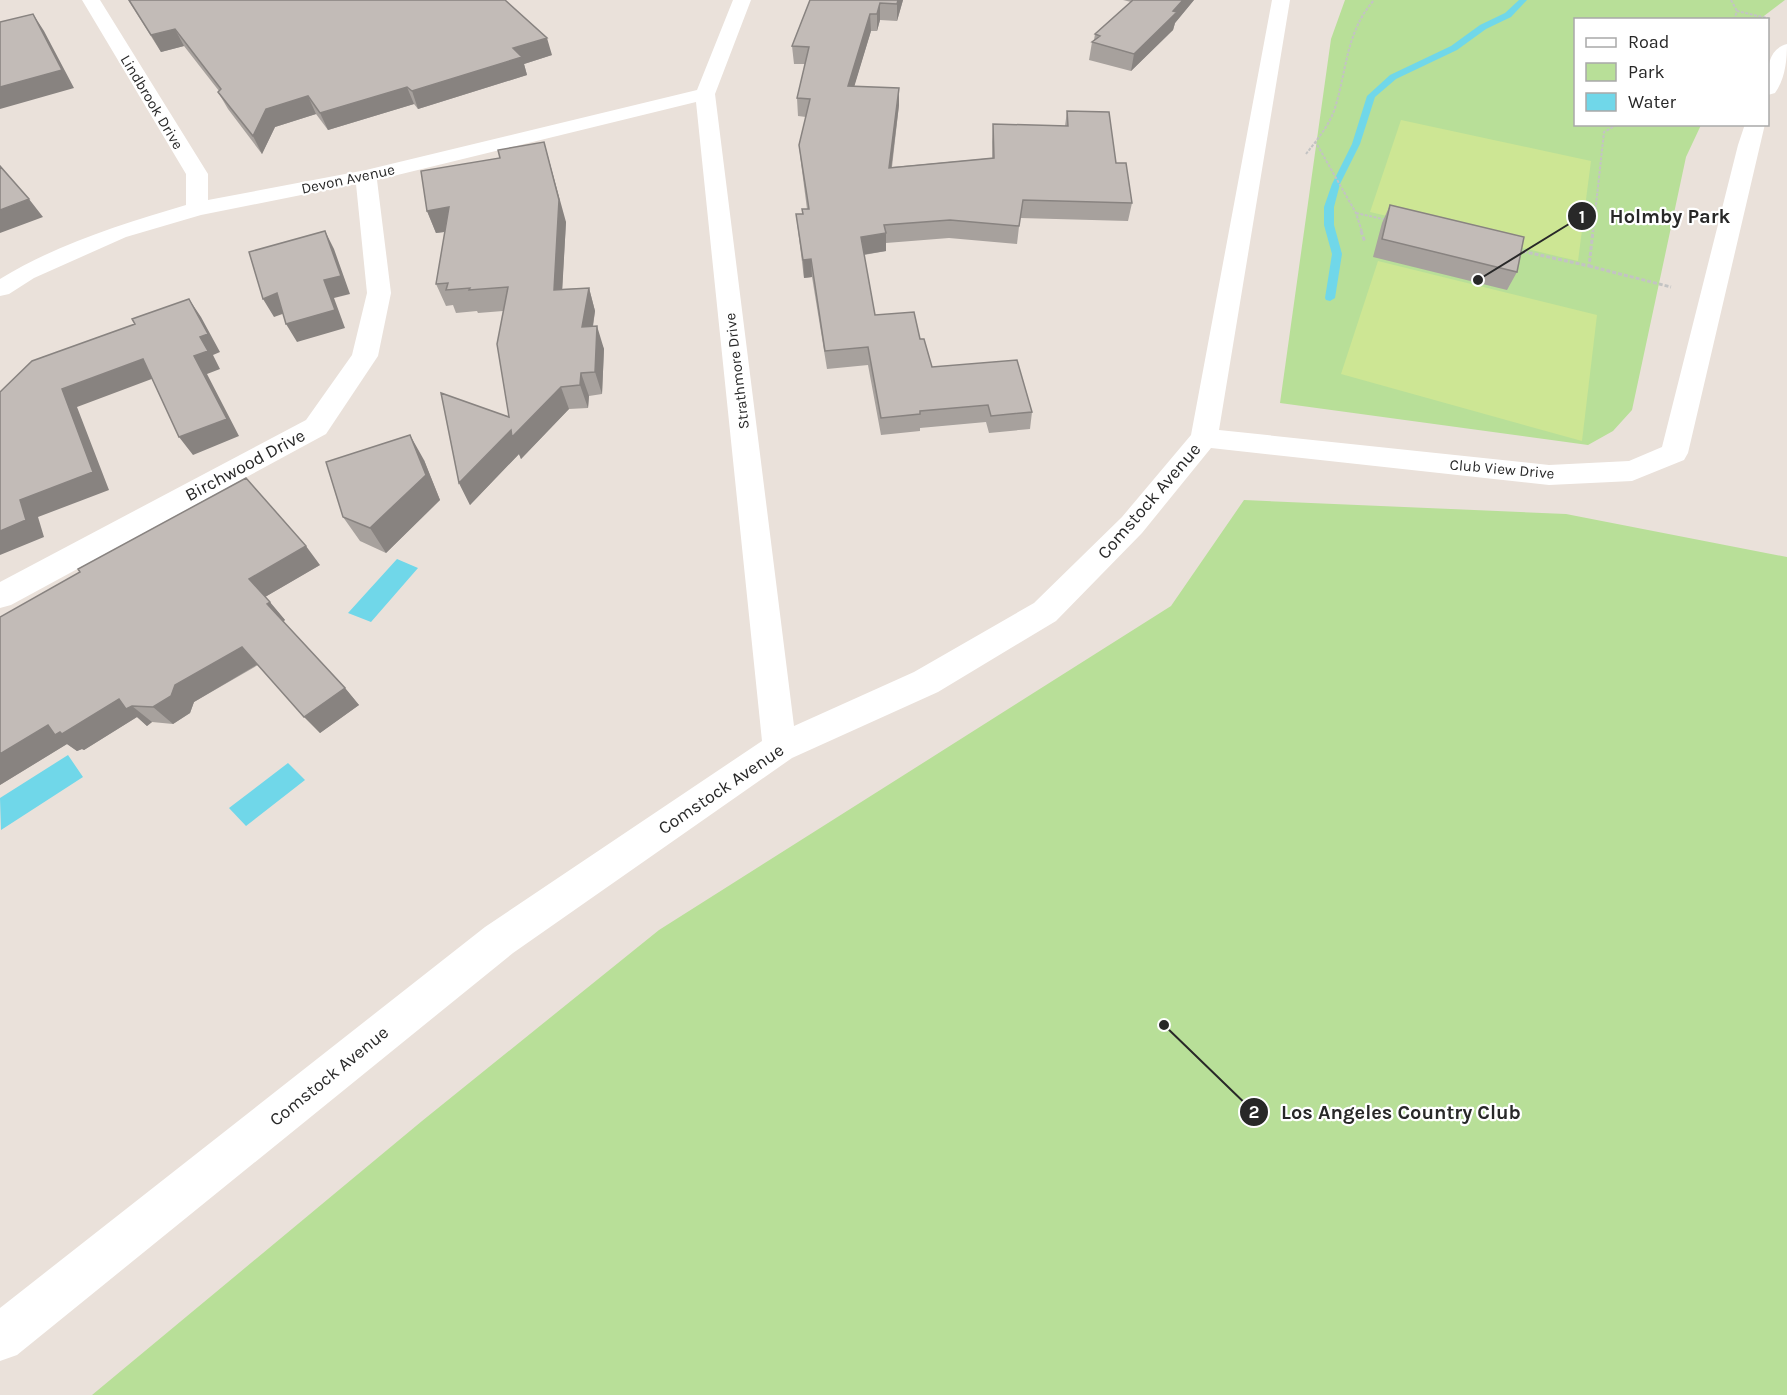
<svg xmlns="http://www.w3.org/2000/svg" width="1787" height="1395" font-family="Karla,sans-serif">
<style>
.green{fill:#b8df98}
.pitch{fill:#cde694}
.water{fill:#70d7e9}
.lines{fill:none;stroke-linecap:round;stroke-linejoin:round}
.stream{fill:#70d7e9;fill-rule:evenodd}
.path-far1{stroke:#c3c3c3;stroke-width:2;stroke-dasharray:3 1.5;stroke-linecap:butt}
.path{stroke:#c3c3c3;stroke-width:3;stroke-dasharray:4 2;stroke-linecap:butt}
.street{fill:#fff;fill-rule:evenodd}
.wall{fill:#a7a19d}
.shaded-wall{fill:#888380}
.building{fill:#c2bbb7;stroke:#888380;stroke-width:1.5}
.labels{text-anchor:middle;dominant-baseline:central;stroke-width:4.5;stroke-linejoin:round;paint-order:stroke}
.far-street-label{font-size:15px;fill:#282828;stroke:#fff}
.street-label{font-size:18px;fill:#282828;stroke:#fff}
.leader{fill:none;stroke:#282828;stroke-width:2}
.callout-dot{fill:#282828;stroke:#fff;stroke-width:2}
.mark-label{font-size:18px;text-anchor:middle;font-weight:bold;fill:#fff}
.callout-label{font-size:20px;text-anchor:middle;font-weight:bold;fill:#282828;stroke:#fff;stroke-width:4.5;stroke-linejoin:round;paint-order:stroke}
</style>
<rect width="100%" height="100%" fill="#eae1da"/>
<path class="green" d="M 1345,0 L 1785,0 L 1760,19 L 1576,20 L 1576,124 L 1701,125 L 1686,157 L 1632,410 L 1613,431 L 1588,445 L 1280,403 L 1331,39 Z
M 1244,500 L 1566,514 L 1787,557 L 1787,1395 L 92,1395 L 422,1121 L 659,930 L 1171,606 Z"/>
<path class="pitch" d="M 1401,120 L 1591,161 L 1578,261 L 1370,212 Z
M 1378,261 L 1597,315 L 1582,441 L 1341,374 Z"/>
<path class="water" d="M 397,559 L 418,568 L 371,622 L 348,613 Z
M 68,755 L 83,777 L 1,830 L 0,798 Z
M 288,763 L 305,780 L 246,826 L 229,808 Z"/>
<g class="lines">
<path class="stream" d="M 1519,0 L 1527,0 L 1511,17 L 1486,29 L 1457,50 L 1396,79 L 1375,97 L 1360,144 L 1340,184 L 1334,207 L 1334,225 L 1342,254 L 1335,298 L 1330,301 L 1326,300 L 1325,298 L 1332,254 L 1324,225 L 1324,207 L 1332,184 L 1352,144 L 1367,96 L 1390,75 L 1451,46 L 1480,25 L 1505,13 Z"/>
<path class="path-far1" d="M 1731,0 L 1737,11
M 1734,20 L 1737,11 L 1771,19
M 1315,141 L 1356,213 L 1362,232
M 1306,154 C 1316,141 1328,127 1334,111 C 1347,72 1345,33 1374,0
M 1356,213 L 1387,220
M 1593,232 L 1604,132 L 1618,124"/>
<path class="path" d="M 1361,231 L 1365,242
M 1517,250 L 1589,266 L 1593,231
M 1589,266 L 1671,287"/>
<path class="street" d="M 82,0 L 100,0 L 208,174 L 208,200 L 366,170 L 697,90 L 733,0 L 751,0 L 715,94 L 794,726 L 914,672 L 1034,603 L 1122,517 L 1191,435 L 1272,0 L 1290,0 L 1219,430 L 1549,465 L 1629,461 L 1662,447 L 1738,145 L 1745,124 L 1765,124 L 1688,453 L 1684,460 L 1632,481 L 1549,485 L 1211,448 L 1142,533 L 1056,621 L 938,692 L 792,758 L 513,953 L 17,1355 L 0,1361 L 0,1308 L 485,927 L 762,741 L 696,102 L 377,180 L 391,293 L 378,356 L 326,434 L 11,605 L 0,608 L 0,582 L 306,420 L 352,355 L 367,293 L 356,184 L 201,215 L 126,237 L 34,278 L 9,294 L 0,296 L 0,279 C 57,244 122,224 186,205 L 186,174 Z
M 1787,44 C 1787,61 1785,79 1775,93 L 1768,95 C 1768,76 1764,50 1787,44 Z"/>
</g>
<path class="wall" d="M 128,0 L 552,55 L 524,64 L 527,75 L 418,109 L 414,104 L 328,130 L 316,114 L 275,127 L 262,154 L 228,109 L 218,92 L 219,91 L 184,46 L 161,52 Z
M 810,0 L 903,0 L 897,21 L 880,20 L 877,31 L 871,31 L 854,86 L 899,105 L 892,167 L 992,158 L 992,142 L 993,124 L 1065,126 L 1067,111 L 1116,163 L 1132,203 L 1128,221 L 1020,218 L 1017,244 L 949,238 L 886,243 L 886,251 L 864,255 L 875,315 L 920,339 L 932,367 L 1032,412 L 1030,429 L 989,433 L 986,422 L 920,428 L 920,431 L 881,435 L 868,365 L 827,369 L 812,277 L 804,278 L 796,214 L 803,214 L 807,209 L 801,163 L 799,145 L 806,117 L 798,116 L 797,98 L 805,64 L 794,64 L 792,46 Z
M 1123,0 L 1194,0 L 1175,23 L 1173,30 L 1131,71 L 1089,60 L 1092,42 L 1094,40 L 1095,34 L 1131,2 Z
M 500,158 L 566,222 L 562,289 L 589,288 L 595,311 L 593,327 L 604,349 L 602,394 L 589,396 L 588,408 L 569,409 L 521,459 L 519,454 L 470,505 L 459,483 L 509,417 L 503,311 L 478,313 L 477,311 L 456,313 L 453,305 L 446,306 L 436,284 L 445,232 L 436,233 L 427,211 Z
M 1390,205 L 1517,272 L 1507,290 L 1373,257 L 1382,223 Z
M 424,460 L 440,500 L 386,553 L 360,541 L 343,517 Z
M 320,565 L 265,597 L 285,620 L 283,622 L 345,688 L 359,705 L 320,733 L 258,665 L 194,702 L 190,713 L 173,724 L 152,722 L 147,726 L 137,717 L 84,750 L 82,749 L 77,751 L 67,744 L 0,785 L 0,617 Z"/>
<path class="shaded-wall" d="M 898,0 L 903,0 L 897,21 L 897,4 Z
M 1183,0 L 1194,0 L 1175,23 L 1173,30 L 1131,71 L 1134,54 Z
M 880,3 L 880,20 L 877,31 L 877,14 Z
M 33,14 L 44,31 L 74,88 L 0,109 L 0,87 Z
M 870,14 L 871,31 L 849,104 L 848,86 Z
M 175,29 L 184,46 L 161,52 L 151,35 Z
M 547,38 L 552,55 L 524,64 L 527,75 L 418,109 L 412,91 L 513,48 Z
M 407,87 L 414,104 L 328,130 L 320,113 Z
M 899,88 L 899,105 L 889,186 L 889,168 Z
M 308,96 L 316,114 L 275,127 L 262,154 L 253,136 L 266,109 Z
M 544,142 L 566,222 L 561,312 L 554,290 Z
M 29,199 L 43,217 L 0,233 L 0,210 Z
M 449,207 L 458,230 L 436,233 L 427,211 Z
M 325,231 L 334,249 L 350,294 L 334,298 L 345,328 L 297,342 L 286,324 L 324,280 Z
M 886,233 L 886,251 L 861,255 L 861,237 Z
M 811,259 L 812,277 L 804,278 L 803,260 Z
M 589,288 L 595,311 L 589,350 L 582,327 Z
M 277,293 L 288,312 L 274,317 L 263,299 Z
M 189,299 L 201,317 L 220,352 L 213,355 L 220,369 L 207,374 L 239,436 L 193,455 L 179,437 L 194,356 L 200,337 Z
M 597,326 L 604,349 L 602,394 L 595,372 Z
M 143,359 L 157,377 L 77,407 L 109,490 L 38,517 L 44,537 L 0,555 L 0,531 L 20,500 L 62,389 Z
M 581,373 L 589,396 L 588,408 L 580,385 Z
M 561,387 L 569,409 L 521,459 L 519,454 L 470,505 L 459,483 L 511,430 Z
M 410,435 L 424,460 L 440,500 L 386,553 L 370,528 Z
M 306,546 L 320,565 L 265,597 L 249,579 Z
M 270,602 L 285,620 L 282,622 L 267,604 Z
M 242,647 L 258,664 L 194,702 L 190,713 L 173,724 L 153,707 L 175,685 Z
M 345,688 L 359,705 L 320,733 L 304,717 Z
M 119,699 L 132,706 L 152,722 L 147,726 L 137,717 L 84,750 L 82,749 L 77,751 L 67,744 L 0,785 L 0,754 L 48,725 Z"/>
<path class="building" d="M 129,0 L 505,0 L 547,38 L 513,48 L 522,57 L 412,91 L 407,87 L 320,113 L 308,96 L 266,109 L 253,136 L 218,92 L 221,89 L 175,29 L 151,35 Z
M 810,0 L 898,0 L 897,4 L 880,3 L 877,14 L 870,14 L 848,86 L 899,88 L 889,168 L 994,158 L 993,124 L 1068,126 L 1067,111 L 1109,112 L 1116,163 L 1126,163 L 1132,203 L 1023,200 L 1019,226 L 950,220 L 884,225 L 886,233 L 861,237 L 875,315 L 914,312 L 920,339 L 924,339 L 932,367 L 1017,360 L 1032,412 L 991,416 L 988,405 L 920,411 L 920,414 L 881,418 L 868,347 L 825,351 L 811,259 L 803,260 L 796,214 L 803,214 L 802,209 L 809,209 L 799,145 L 810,99 L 797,98 L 809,47 L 792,46 Z
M 1133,0 L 1183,0 L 1173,11 L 1177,12 L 1134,54 L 1092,42 L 1100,36 L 1095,34 Z
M 33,14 L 62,70 L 0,87 L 0,22 Z
M 544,142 L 559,200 L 554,290 L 589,288 L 582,327 L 597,326 L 595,372 L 581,373 L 580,385 L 561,387 L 512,437 L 511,430 L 459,483 L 441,393 L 509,417 L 497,344 L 508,287 L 469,290 L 470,288 L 446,290 L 448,283 L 436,284 L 449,207 L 427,211 L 421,171 L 500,158 L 498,150 Z
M 0,166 L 29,199 L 0,210 Z
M 1390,205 L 1524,237 L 1517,272 L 1382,239 Z
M 325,231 L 341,276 L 324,280 L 335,310 L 286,324 L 277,293 L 263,299 L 249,252 Z
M 189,299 L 208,334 L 200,337 L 208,351 L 194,356 L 227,419 L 179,437 L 143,359 L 62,389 L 93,472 L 20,500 L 26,520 L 0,531 L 0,392 L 32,361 L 135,324 L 132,319 Z
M 410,435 L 426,475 L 370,528 L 343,517 L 326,462 Z
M 246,478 L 306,546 L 249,579 L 270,602 L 267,604 L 345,688 L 304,717 L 242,647 L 175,685 L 171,696 L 153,707 L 132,706 L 126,709 L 119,699 L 62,734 L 60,732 L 55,735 L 48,725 L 0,754 L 0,617 L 80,572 L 78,569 Z"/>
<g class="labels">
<g class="far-street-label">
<text transform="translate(152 102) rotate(59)">Lindbrook Drive</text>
<text transform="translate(348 179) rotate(-12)">Devon Avenue</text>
<text transform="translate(737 371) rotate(-97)">Strathmore Drive</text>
<text transform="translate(1502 469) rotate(5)">Club View Drive</text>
</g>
<g class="street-label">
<text transform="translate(245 465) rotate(-28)">Birchwood Drive</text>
<text transform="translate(1149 501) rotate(-49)">Comstock Avenue</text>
<text transform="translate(721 789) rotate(-34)">Comstock Avenue</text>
<text transform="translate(329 1076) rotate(-39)">Comstock Avenue</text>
</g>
</g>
<path class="leader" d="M1478 280L1582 216M1164 1025L1254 1112"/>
<g class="callout-dot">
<circle cx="1478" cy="280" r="6"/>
<circle cx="1164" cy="1025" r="6"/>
<circle cx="1582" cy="216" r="15"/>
<circle cx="1254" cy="1112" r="15"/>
</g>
<g class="mark-label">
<text x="1582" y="223">1</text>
<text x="1254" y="1118">2</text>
</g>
<g class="callout-label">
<text x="1670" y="223">Holmby Park</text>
<text x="1401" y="1119">Los Angeles Country Club</text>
</g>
<rect x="1574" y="18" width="195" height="108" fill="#ffffff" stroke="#a9a9a9" stroke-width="1.5"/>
<rect x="1586" y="38" width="30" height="9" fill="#ffffff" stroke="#a9a9a9" stroke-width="1.5"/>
<text x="1628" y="48" font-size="18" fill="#282828">Road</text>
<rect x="1586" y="63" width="30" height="18" fill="#b8df98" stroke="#a9a9a9" stroke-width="1.5"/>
<text x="1628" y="78" font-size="18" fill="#282828">Park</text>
<rect x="1586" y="93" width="30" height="18" fill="#70d7e9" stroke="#a9a9a9" stroke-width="1.5"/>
<text x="1628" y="108" font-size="18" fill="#282828">Water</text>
</svg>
